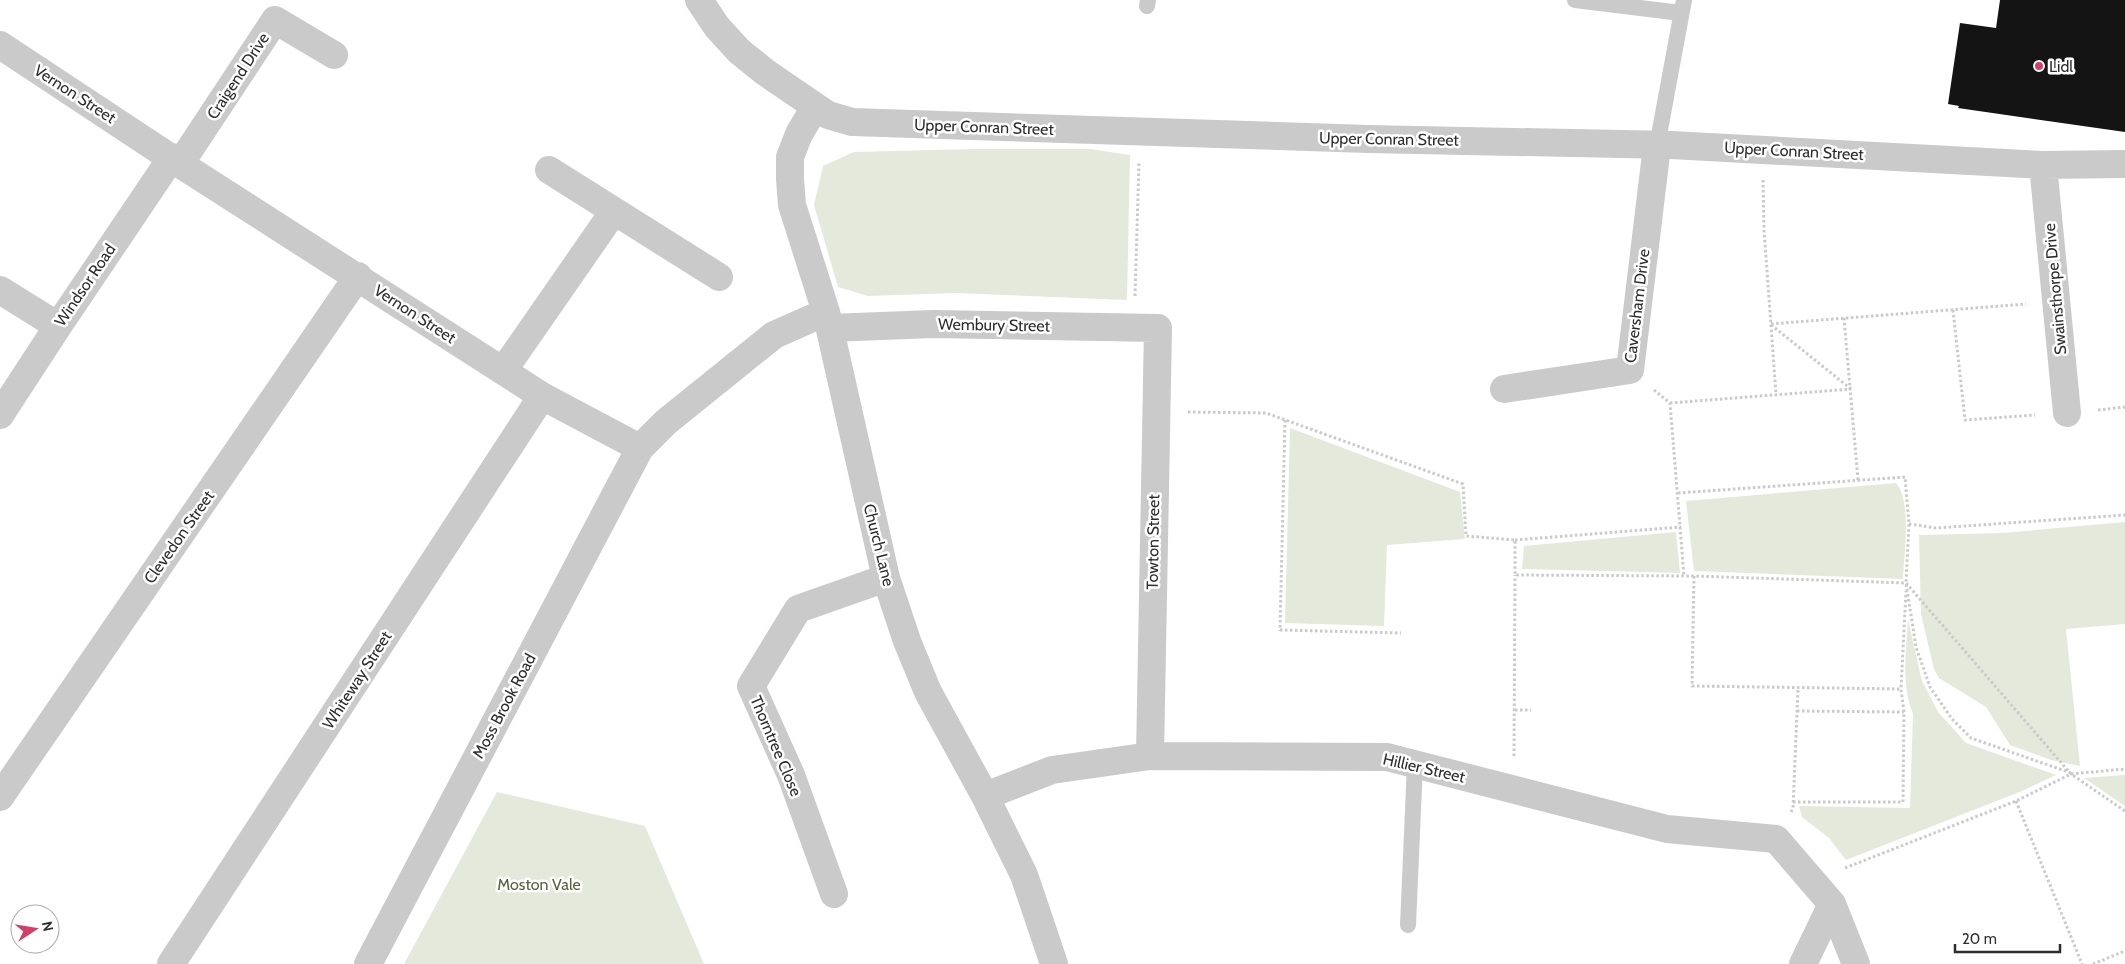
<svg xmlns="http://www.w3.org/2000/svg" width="2125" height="964" font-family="Cabin,sans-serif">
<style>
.green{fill:#e5e9db}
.building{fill:#141414}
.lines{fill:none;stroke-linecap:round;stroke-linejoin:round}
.path{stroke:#cacaca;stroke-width:3;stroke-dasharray:2.5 2.5;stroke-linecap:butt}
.service{stroke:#cacaca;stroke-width:16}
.minor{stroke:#cacaca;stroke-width:28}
.poi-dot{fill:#d24067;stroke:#fff;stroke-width:2}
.labels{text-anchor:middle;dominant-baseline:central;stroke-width:5;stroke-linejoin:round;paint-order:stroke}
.poi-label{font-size:16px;fill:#2d2d2d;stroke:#fff;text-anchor:start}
.street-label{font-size:16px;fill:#2d2d2d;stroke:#fff}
.park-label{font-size:16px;fill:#57633f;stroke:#fff}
</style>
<rect width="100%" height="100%" fill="#fff"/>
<path class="green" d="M 974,149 L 1090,149 L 1130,155 L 1127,300 L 955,293 L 868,296 L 838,287 L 814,205 L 823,166 L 854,152 Z
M 1290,428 L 1460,492 L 1465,539 L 1387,545 L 1384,626 L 1285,623 Z
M 1896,483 C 1912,502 1904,554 1903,579 L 1694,571 L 1686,501 Z
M 2125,522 L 2125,624 L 2066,629 L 2080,766 L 2051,760 L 2010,745 L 1986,707 L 1939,678 L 1934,669 L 1921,614 L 1919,535 L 2002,533 Z
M 1676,532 L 1680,573 L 1522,569 L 1524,546 Z
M 1908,620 L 1922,681 L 1938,712 L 1966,743 L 2056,775 L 2022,791 L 1846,860 L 1829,838 L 1802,817 L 1799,806 L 1910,808 L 1913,714 C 1901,684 1906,651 1908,620 Z
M 2125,775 L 2125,806 L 2084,778 Z
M 497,792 L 645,826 L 704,964 L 404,964 Z"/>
<path class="building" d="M 2000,0 L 2125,0 L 2125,132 L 1958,108 L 1959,106 L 1948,104 L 1960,23 L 1996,28 Z"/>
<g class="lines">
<path class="path" d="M 1763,180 L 1764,230 L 1776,394
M 1135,296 L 1139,162
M 1953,310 L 1965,420 L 2035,415
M 1844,318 L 1858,480
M 1851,389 L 1770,324 L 2026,304
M 1654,390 L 1670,403 L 1684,576
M 1670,403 L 1851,389
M 2098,410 L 2125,407
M 1188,412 L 1266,413 L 1463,484 L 1466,536 L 1515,540 L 1515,575 L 1694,576 L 1906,583 L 2071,774 L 2125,811
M 1285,420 L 1280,630 L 1401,633
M 1678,493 L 1905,477 L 1909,524 L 1906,583 L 1916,647 L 1930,687 L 1952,719 L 1971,738 L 2071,773
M 1909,524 L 1936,528 L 2125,515
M 1515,540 L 1681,527
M 1694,576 L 1692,686 L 1901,689
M 1515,710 L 1531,710
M 1797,711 L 1904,712
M 1514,756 L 1515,575
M 2016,801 L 2082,964
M 1793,802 L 1903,802 L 1904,712 L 1901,689 L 1906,591
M 1791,812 L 1793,808 L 1798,688
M 1845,868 L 2016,801 L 2071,774 L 2125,769
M 2093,964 L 2125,951"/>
<path class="service" d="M 1575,0 L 1681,13
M 1147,6 L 1148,0
M 1657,146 L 1684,0
M 1408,925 L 1415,764"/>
<path class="minor" d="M 699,0 L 717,27 L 739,51 L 765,72 L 828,115 L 852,122 L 1368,139 L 1671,145 L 2043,165 L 2125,164
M 0,45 L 180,164 L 542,396 L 640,448 L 666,422 L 774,335 L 826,312
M 815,107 L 799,134 L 790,157 L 790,179 L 792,205 L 826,312 L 886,578 L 907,641 L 928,692 L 985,796 L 1024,875 L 1054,964
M 180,164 L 275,20 L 334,55
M 2043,165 L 2067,413
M 549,170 L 719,277
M 0,290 L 58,326
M 830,328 L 933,324 L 1158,328 L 1150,756
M 503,371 L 614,211
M 1504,389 L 1630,370 L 1657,146
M 0,415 L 58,326 L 172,157
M 985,796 L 1052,770 L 1150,756 L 1387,757 L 1667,829 L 1776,839 L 1832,904 L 1856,964
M 0,797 L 358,276
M 834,894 L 791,775 L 751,686 L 798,609 L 886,578
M 171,964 L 542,396
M 368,964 L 640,448
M 1803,964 L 1832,904"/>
</g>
<circle class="poi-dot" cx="2039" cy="66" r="5"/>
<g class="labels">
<g class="poi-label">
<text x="2049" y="66">Lidl</text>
</g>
<g class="street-label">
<text transform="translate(238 76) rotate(-57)">Craigend Drive</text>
<text transform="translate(75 94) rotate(33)">Vernon Street</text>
<text transform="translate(984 127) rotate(2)">Upper Conran Street</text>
<text transform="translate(1389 139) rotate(1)">Upper Conran Street</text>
<text transform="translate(1794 151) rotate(3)">Upper Conran Street</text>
<text transform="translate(85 285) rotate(-56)">Windsor Road</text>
<text transform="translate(2055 289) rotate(-95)">Swainsthorpe Drive</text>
<text transform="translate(1637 306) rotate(-83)">Caversham Drive</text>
<text transform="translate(415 314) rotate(33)">Vernon Street</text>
<text transform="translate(994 325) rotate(1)">Wembury Street</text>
<text transform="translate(179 537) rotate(-55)">Clevedon Street</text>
<text transform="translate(1153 542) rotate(-89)">Towton Street</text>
<text transform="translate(879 545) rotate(76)">Church Lane</text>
<text transform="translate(357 680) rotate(-57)">Whiteway Street</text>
<text transform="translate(504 706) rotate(-62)">Moss Brook Road</text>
<text transform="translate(776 746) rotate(67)">Thorntree Close</text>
<text transform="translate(1424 768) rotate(13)">Hillier Street</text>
</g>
<g class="park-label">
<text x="539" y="884">Moston Vale</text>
</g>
</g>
<g transform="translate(35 929) rotate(78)"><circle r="24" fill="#ffffff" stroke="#ababab"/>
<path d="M0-4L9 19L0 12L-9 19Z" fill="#d24067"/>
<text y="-8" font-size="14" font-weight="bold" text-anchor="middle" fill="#2d2d2d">N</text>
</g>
<path d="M1955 944v8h105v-8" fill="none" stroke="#2d2d2d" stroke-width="2.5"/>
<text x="1962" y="944" font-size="15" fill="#2d2d2d" stroke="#ffffff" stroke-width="4" paint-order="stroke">20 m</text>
</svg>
